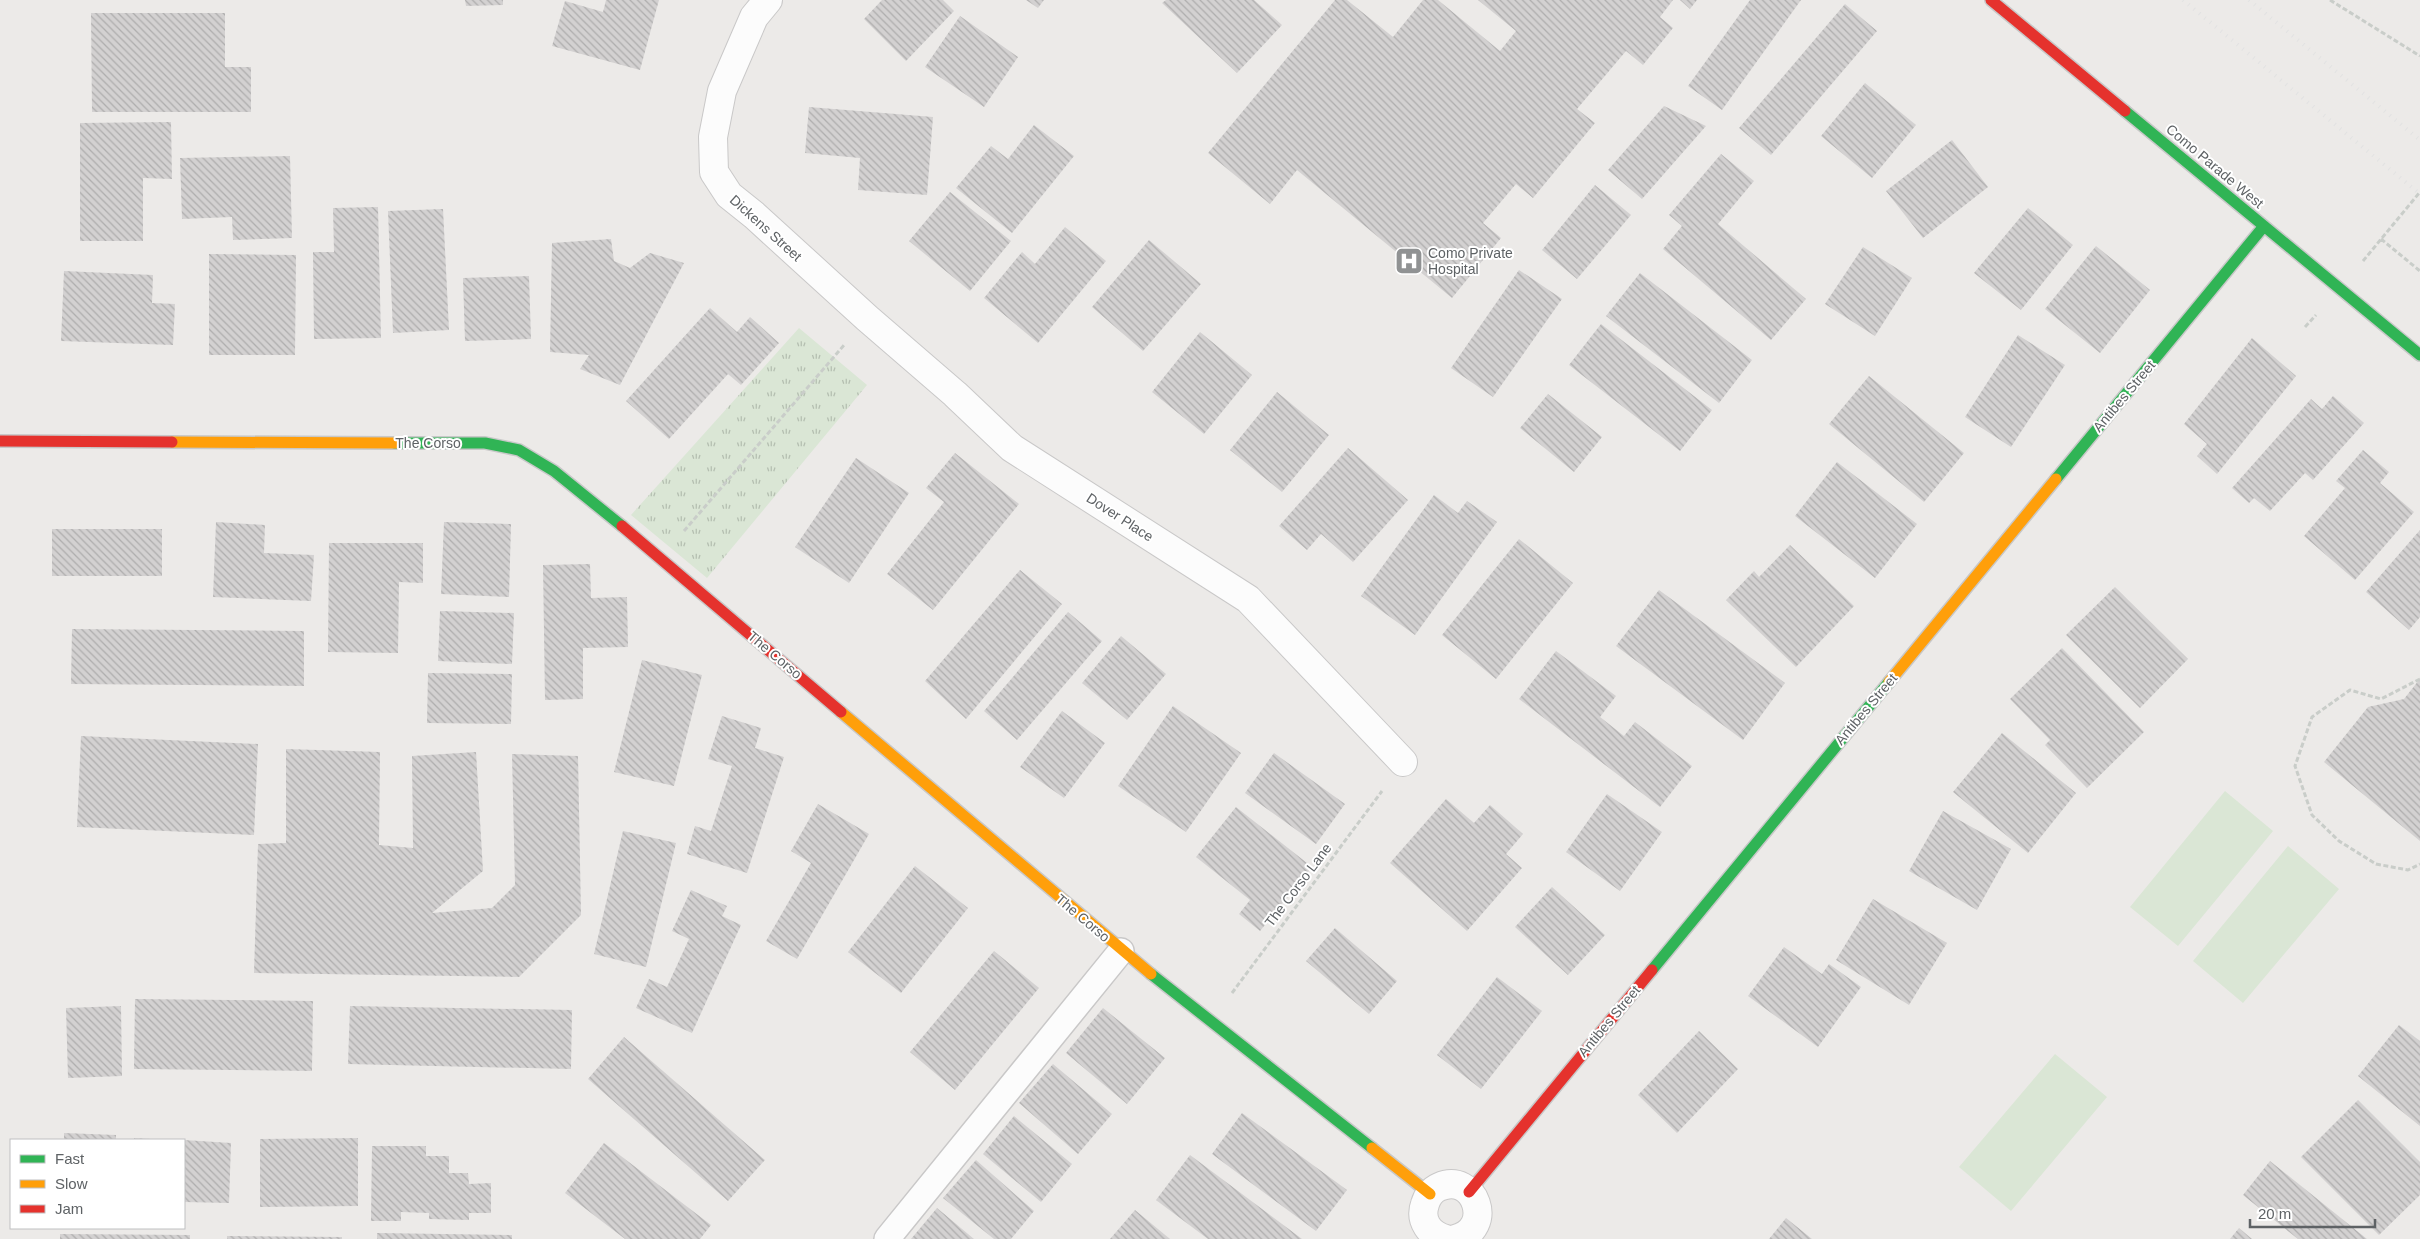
<svg xmlns="http://www.w3.org/2000/svg" width="2420" height="1239" font-family="Helvetica,sans-serif">
<style>
.grass{fill:url(#grass-tufts)}
.garden{fill:#dae6d5}
.building{fill:url(#building-back-hatch)}
.lines{fill:none;stroke-linecap:round;stroke-linejoin:round}
.lane-casing{stroke:#c9c8c8;stroke-width:28}
.street-casing{stroke:#c9c8c8;stroke-width:30}
.fast-casing{stroke:#c8c8c8;stroke-width:14}
.slow-casing{stroke:#c8c8c8;stroke-width:14}
.jam-casing{stroke:#c8c8c8;stroke-width:14}
.path{stroke:#c9cdc9;stroke-width:3;stroke-dasharray:5 2.5;stroke-linecap:butt}
.lane{stroke:#fcfcfc;stroke-width:25}
.street{stroke:#fcfcfc;stroke-width:28}
.fast{stroke:#30b455;stroke-width:11}
.slow{stroke:#ff9f0a;stroke-width:11}
.jam{stroke:#e5322d;stroke-width:11}
.rail{stroke:#e2e2e2;stroke-width:4;stroke-dasharray:1 6;stroke-linecap:butt}
.labels{text-anchor:middle;dominant-baseline:central;stroke-width:4;stroke-linejoin:round;paint-order:stroke}
.street-label{font-size:14px;fill:#5e6265;stroke:#fff}
.poi-label{font-size:14px;fill:#5e6265;stroke:#fff;text-anchor:start}
</style>
<defs>
<pattern id="grass-tufts" width="24" height="20" patternUnits="userSpaceOnUse" patternTransform="scale(1.25)"><rect width="24" height="20" fill="#dae6d5"/><path d="M3 7l-1-3M5 7V3M7 7l1-3M15 17l-1-3M17 17v-4M19 17l1-3" fill="none" stroke="#b4beb0"/></pattern>
<pattern id="building-back-hatch" width="6" height="6" patternUnits="userSpaceOnUse" patternTransform="scale(1.25)"><rect width="6" height="6" fill="#d3d1d1"/><path d="M-1 5l2 2M0 0l6 6M5-1l2 2" fill="none" stroke="#aeadad"/></pattern>
</defs>
<rect width="100%" height="100%" fill="#eceae8"/>
<path class="grass" d="M 799,328 L 867,385 L 707,578 L 631,515 Z"/>
<path class="garden" d="M 2225,791 L 2273,831 L 2178,946 L 2130,907 Z
M 2288,846 L 2339,889 L 2243,1003 L 2193,961 Z
M 2055,1054 L 2107,1097 L 2011,1211 L 1959,1167 Z"/>
<path class="building" d="M 465,0 L 503,0 L 503,5 L 466,6 Z
M 606,0 L 659,0 L 640,70 L 552,46 L 565,1 L 603,12 Z
M 882,0 L 943,0 L 954,11 L 906,61 L 864,19 Z
M 1026,0 L 1044,0 L 1038,8 Z
M 1166,0 L 1254,0 L 1282,25 L 1237,73 L 1162,3 Z
M 1335,0 L 1347,0 L 1393,37 L 1423,0 L 1438,0 L 1500,51 L 1516,31 L 1478,0 L 1673,0 L 1660,17 L 1673,28 L 1643,65 L 1626,51 L 1577,109 L 1595,123 L 1533,198 L 1516,184 L 1483,223 L 1501,238 L 1452,298 L 1297,170 L 1270,204 L 1208,153 Z
M 1680,0 L 1697,0 L 1690,9 Z
M 1750,0 L 1801,0 L 1722,110 L 1688,86 Z
M 1845,4 L 1877,31 L 1771,155 L 1739,128 Z
M 91,13 L 225,13 L 225,67 L 251,67 L 251,112 L 92,112 Z
M 960,16 L 1018,57 L 984,107 L 925,67 Z
M 1865,83 L 1916,125 L 1872,178 L 1821,136 Z
M 1664,106 L 1706,126 L 1642,199 L 1608,170 Z
M 809,107 L 933,117 L 927,195 L 858,190 L 860,158 L 805,153 Z
M 171,122 L 172,179 L 143,178 L 143,241 L 80,241 L 80,123 Z
M 1034,125 L 1074,156 L 1012,233 L 956,188 L 991,146 L 1008,159 Z
M 1952,140 L 1988,187 L 1923,238 L 1886,191 Z
M 1721,154 L 1754,181 L 1718,224 L 1806,299 L 1771,340 L 1663,249 L 1682,226 L 1669,215 Z
M 290,156 L 292,238 L 233,240 L 232,217 L 182,219 L 180,158 Z
M 1595,185 L 1631,215 L 1577,279 L 1542,250 Z
M 950,192 L 1011,241 L 970,291 L 909,241 Z
M 378,207 L 381,338 L 314,339 L 313,252 L 334,252 L 333,208 Z
M 2028,208 L 2073,245 L 2021,310 L 1974,273 Z
M 443,209 L 449,330 L 393,333 L 388,211 Z
M 1065,227 L 1106,261 L 1038,343 L 984,298 L 1022,252 L 1035,264 Z
M 611,239 L 614,261 L 630,268 L 650,253 L 684,263 L 620,385 L 580,369 L 589,355 L 550,352 L 552,243 Z
M 1149,240 L 1201,284 L 1143,351 L 1092,307 Z
M 2096,246 L 2150,290 L 2100,353 L 2045,309 Z
M 1863,247 L 1912,278 L 1875,336 L 1825,304 Z
M 209,254 L 296,255 L 295,355 L 209,355 Z
M 1519,270 L 1562,299 L 1493,397 L 1451,368 Z
M 64,271 L 153,275 L 152,303 L 175,304 L 173,345 L 61,341 Z
M 1640,273 L 1752,360 L 1719,403 L 1606,316 Z
M 529,276 L 531,339 L 465,341 L 463,278 Z
M 710,308 L 737,332 L 750,317 L 779,343 L 741,385 L 728,374 L 669,439 L 626,401 Z
M 1601,324 L 1712,410 L 1680,451 L 1569,365 Z
M 1200,332 L 1252,375 L 1204,434 L 1152,392 Z
M 2018,335 L 2065,365 L 2011,447 L 1965,417 Z
M 2252,338 L 2296,376 L 2217,474 L 2197,456 L 2207,444 L 2184,424 Z
M 1869,376 L 1964,453 L 1924,502 L 1829,424 Z
M 1277,392 L 1329,435 L 1282,492 L 1230,450 Z
M 1548,394 L 1602,437 L 1574,472 L 1520,428 Z
M 2333,396 L 2364,423 L 2313,480 L 2305,473 L 2270,511 L 2254,498 L 2249,503 L 2232,488 L 2311,399 L 2322,409 Z
M 1348,448 L 1408,500 L 1353,562 L 1321,534 L 1307,550 L 1279,526 Z
M 2363,450 L 2389,472 L 2380,483 L 2414,512 L 2355,580 L 2304,536 L 2345,488 L 2336,481 Z
M 955,453 L 1019,504 L 933,610 L 887,574 L 944,502 L 926,488 Z
M 856,458 L 909,493 L 849,583 L 795,547 Z
M 1837,462 L 1917,524 L 1875,578 L 1795,516 Z
M 1434,495 L 1458,513 L 1467,501 L 1497,522 L 1415,635 L 1361,596 Z
M 216,522 L 265,525 L 264,553 L 314,555 L 311,601 L 213,597 Z
M 444,522 L 511,524 L 509,597 L 441,594 Z
M 52,529 L 162,529 L 162,576 L 52,576 Z
M 2420,530 L 2420,617 L 2409,630 L 2366,592 Z
M 1519,539 L 1573,583 L 1496,679 L 1442,635 Z
M 329,543 L 423,543 L 423,583 L 399,582 L 398,653 L 328,652 Z
M 1790,545 L 1854,606 L 1796,667 L 1726,600 L 1754,571 L 1759,577 Z
M 590,564 L 591,598 L 627,597 L 628,647 L 583,648 L 583,699 L 545,700 L 543,565 Z
M 1020,570 L 1062,604 L 966,719 L 925,681 Z
M 2115,587 L 2188,659 L 2140,708 L 2066,635 Z
M 1659,590 L 1785,683 L 1743,740 L 1616,646 Z
M 440,611 L 514,613 L 512,664 L 438,661 Z
M 1068,612 L 1102,641 L 1017,740 L 984,711 Z
M 72,629 L 304,631 L 304,686 L 71,684 Z
M 1121,636 L 1166,674 L 1127,720 L 1082,683 Z
M 2062,648 L 2144,732 L 2087,788 L 2045,745 L 2050,740 L 2010,699 Z
M 1556,651 L 1616,696 L 1600,717 L 1624,736 L 1635,722 L 1692,766 L 1660,807 L 1519,699 Z
M 642,660 L 702,675 L 674,786 L 614,772 Z
M 428,673 L 512,674 L 511,724 L 427,723 Z
M 2419,680 L 2420,681 L 2420,841 L 2324,762 L 2368,707 L 2404,699 Z
M 1173,706 L 1241,753 L 1186,832 L 1118,786 Z
M 1062,711 L 1105,743 L 1064,798 L 1020,767 Z
M 722,716 L 761,728 L 755,748 L 784,757 L 747,873 L 687,854 L 695,826 L 711,831 L 732,766 L 708,759 Z
M 2002,733 L 2076,793 L 2028,853 L 1953,792 Z
M 81,736 L 258,744 L 254,835 L 77,827 Z
M 286,749 L 380,752 L 379,845 L 413,848 L 412,756 L 476,752 L 483,871 L 432,913 L 492,908 L 515,885 L 512,754 L 578,756 L 581,915 L 519,977 L 254,973 L 258,844 L 286,843 Z
M 1274,753 L 1345,804 L 1316,844 L 1245,793 Z
M 1607,794 L 1662,832 L 1620,891 L 1566,852 Z
M 1446,799 L 1474,823 L 1490,805 L 1523,834 L 1506,854 L 1522,868 L 1467,931 L 1390,863 Z
M 818,804 L 869,834 L 797,959 L 766,941 L 811,863 L 791,851 Z
M 1236,807 L 1312,867 L 1260,931 L 1239,914 L 1250,900 L 1196,857 Z
M 1943,811 L 2011,849 L 1977,910 L 1909,871 Z
M 623,831 L 676,843 L 646,967 L 594,954 Z
M 915,866 L 968,908 L 901,993 L 848,952 Z
M 1552,887 L 1605,935 L 1568,975 L 1515,927 Z
M 691,890 L 727,906 L 722,916 L 741,925 L 692,1033 L 636,1008 L 649,979 L 667,987 L 689,939 L 672,931 Z
M 1873,899 L 1947,943 L 1909,1005 L 1836,960 Z
M 1335,928 L 1397,981 L 1369,1014 L 1306,961 Z
M 1784,947 L 1822,974 L 1829,964 L 1861,987 L 1818,1047 L 1748,996 Z
M 994,951 L 1039,988 L 955,1090 L 910,1052 Z
M 1497,977 L 1542,1011 L 1481,1089 L 1437,1055 Z
M 135,999 L 313,1001 L 312,1071 L 134,1069 Z
M 121,1006 L 122,1076 L 68,1078 L 66,1008 Z
M 350,1006 L 572,1010 L 571,1069 L 348,1064 Z
M 1103,1008 L 1165,1058 L 1127,1104 L 1066,1053 Z
M 2399,1025 L 2420,1041 L 2420,1126 L 2358,1076 Z
M 1699,1031 L 1738,1069 L 1677,1133 L 1638,1095 Z
M 624,1037 L 765,1160 L 728,1201 L 588,1079 Z
M 1053,1064 L 1112,1114 L 1078,1154 L 1019,1103 Z
M 2358,1100 L 2420,1162 L 2420,1195 L 2379,1235 L 2301,1157 Z
M 1242,1113 L 1347,1190 L 1316,1231 L 1212,1154 Z
M 1014,1116 L 1072,1164 L 1041,1202 L 983,1154 Z
M 64,1133 L 116,1135 L 116,1140 L 64,1140 Z
M 134,1138 L 150,1139 L 150,1140 L 134,1140 Z
M 358,1138 L 358,1206 L 260,1207 L 260,1139 Z
M 184,1140 L 231,1143 L 229,1203 L 184,1202 Z
M 604,1143 L 711,1225 L 700,1239 L 625,1239 L 565,1193 Z
M 372,1146 L 426,1146 L 426,1156 L 449,1156 L 449,1173 L 468,1173 L 469,1184 L 491,1183 L 491,1213 L 469,1213 L 469,1220 L 429,1219 L 429,1213 L 401,1212 L 401,1221 L 371,1221 Z
M 1190,1155 L 1302,1239 L 1208,1239 L 1156,1200 Z
M 976,1160 L 1034,1211 L 1011,1239 L 994,1239 L 943,1198 Z
M 2270,1161 L 2367,1239 L 2298,1239 L 2243,1195 Z
M 937,1208 L 974,1239 L 911,1239 Z
M 1135,1210 L 1170,1239 L 1110,1239 Z
M 1786,1218 L 1812,1239 L 1769,1239 Z
M 2239,1228 L 2252,1239 L 2230,1239 Z
M 377,1233 L 512,1235 L 512,1239 L 377,1239 Z
M 60,1234 L 190,1235 L 190,1239 L 60,1239 Z
M 227,1236 L 342,1237 L 342,1239 L 227,1239 Z"/>
<g class="lines">
<defs>
<path id="lane" d="M 887,1239 L 1121,951"/>
<path id="street" d="M 768,0 L 754,17 L 722,91 L 713,137 L 714,172 L 729,195 L 754,215 L 867,318 L 955,394 L 1012,448 L 1248,599 L 1403,762
M 1446,1239 C 1430,1235 1419,1221 1425,1204 C 1427,1197 1432,1190 1439,1187 C 1475,1171 1496,1229 1455,1239"/>
<path id="fast" d="M 2125,111 L 2420,355
M 395,443 L 485,443 L 519,450 L 554,471 L 622,526
M 2056,479 L 2264,226
M 1652,970 L 1889,682
M 1151,974 L 1372,1148"/>
<path id="slow" d="M 172,442 L 395,443
M 1889,682 L 2056,479
M 841,712 L 1151,974
M 1372,1148 L 1430,1194"/>
<path id="jam" d="M 1991,0 L 2125,111
M 0,441 L 172,442
M 622,526 L 841,712
M 1469,1192 L 1652,970"/>
</defs>
<use href="#lane" class="lane-casing"/>
<use href="#street" class="street-casing"/>
<use href="#fast" class="fast-casing"/>
<use href="#slow" class="slow-casing"/>
<use href="#jam" class="jam-casing"/>
<path class="path" d="M 2330,0 L 2420,56
M 2381,239 L 2420,271
M 2363,261 L 2420,192
M 2305,327 L 2316,315
M 684,531 L 845,344
M 2420,679 L 2381,699 L 2350,690 L 2312,717 L 2295,766 L 2312,815 L 2339,841 L 2376,864 L 2408,870 L 2420,864
M 1232,993 L 1382,791"/>
<use href="#lane" class="lane"/>
<use href="#street" class="street"/>
<use href="#fast" class="fast"/>
<use href="#slow" class="slow"/>
<use href="#jam" class="jam"/>
<path class="rail" d="M 2183,0 L 2420,194
M 2249,0 L 2420,140"/>
</g>
<defs>
<symbol id="hospital-square" viewBox="-11 -11 22 22"><rect x="-9" y="-9" width="18" height="18" rx="4" fill="#909293" stroke="#fff"/><path d="M-5-5h3v3.5h4V-5h3V5h-3V1.5h-4V5h-3Z" fill="#fff"/></symbol>
</defs>
<g fill-rule="evenodd">
<use href="#hospital-square" x="1393" y="245" width="32" height="32"/>
</g>
<g class="labels">
<g class="street-label">
<text transform="translate(2215 166) rotate(40)">Como Parade West</text>
<text transform="translate(766 228) rotate(42)">Dickens Street</text>
<text transform="translate(2124 396) rotate(-50)">Antibes Street</text>
<text x="428" y="443">The Corso</text>
<text transform="translate(1120 517) rotate(33)">Dover Place</text>
<text transform="translate(775 655) rotate(40)">The Corso</text>
<text transform="translate(1866 709) rotate(-50)">Antibes Street</text>
<text transform="translate(1298 885) rotate(-53)">The Corso Lane</text>
<text transform="translate(1083 918) rotate(40)">The Corso</text>
<text transform="translate(1609 1021) rotate(-50)">Antibes Street</text>
</g>
<g class="poi-label">
<text x="1428" y="253">Como Private<tspan x="1428" dy="16">Hospital</tspan></text>
</g>
</g>
<rect x="10" y="1139" width="175" height="90" fill="#ffffff" stroke="#bfc0c1"/>
<rect x="20" y="1155" width="25" height="8" fill="#30b455" stroke="#bfc0c1"/>
<text x="55" y="1164" font-size="15" fill="#5e6265">Fast</text>
<rect x="20" y="1180" width="25" height="8" fill="#ff9f0a" stroke="#bfc0c1"/>
<text x="55" y="1189" font-size="15" fill="#5e6265">Slow</text>
<rect x="20" y="1205" width="25" height="8" fill="#e5322d" stroke="#bfc0c1"/>
<text x="55" y="1214" font-size="15" fill="#5e6265">Jam</text>
<path d="M2250 1219v8h125v-8" fill="none" stroke="#5e6265" stroke-width="2.5"/>
<text x="2258" y="1219" font-size="15" fill="#5e6265" stroke="#ffffff" stroke-width="4" paint-order="stroke">20 m</text>
</svg>
